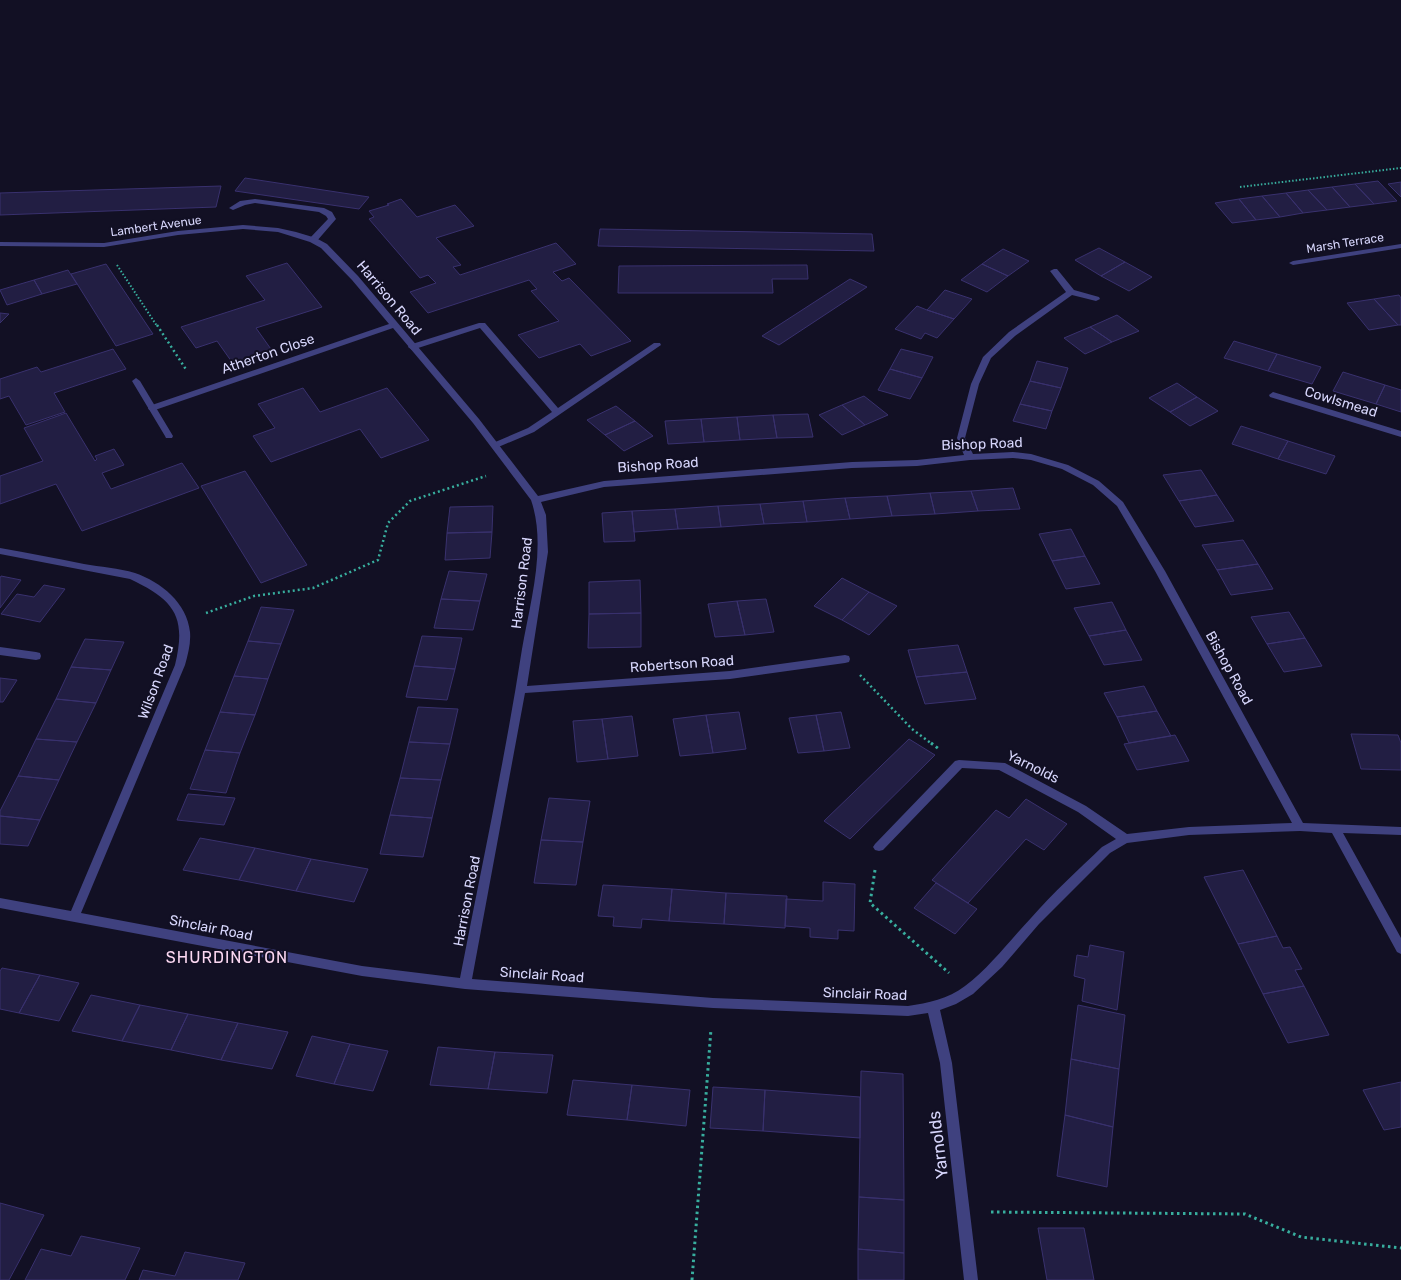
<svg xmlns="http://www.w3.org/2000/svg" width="1401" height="1280" font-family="Rubik,sans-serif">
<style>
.building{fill:#221e43;stroke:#39316e}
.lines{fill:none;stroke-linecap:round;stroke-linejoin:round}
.path-far2{stroke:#38ae9e;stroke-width:2;stroke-dasharray:1.5 2;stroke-linecap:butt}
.path-far1{stroke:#38ae9e;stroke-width:2.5;stroke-dasharray:2 3;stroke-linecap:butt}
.path{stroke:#38ae9e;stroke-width:3;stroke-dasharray:2.5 3.5;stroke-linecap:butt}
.service{fill:#3f417f;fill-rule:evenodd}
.minor{fill:#3f417f;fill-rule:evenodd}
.labels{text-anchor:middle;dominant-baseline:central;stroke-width:4;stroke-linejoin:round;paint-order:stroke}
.far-street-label{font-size:12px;fill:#d7d6fc;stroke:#121024}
.street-label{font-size:14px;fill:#d7d6fc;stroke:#121024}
.quarter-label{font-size:16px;letter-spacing:1px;fill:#fcd8f2;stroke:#121024}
.near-street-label{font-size:17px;fill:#d7d6fc;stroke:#121024}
</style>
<rect width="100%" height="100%" fill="#121024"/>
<path class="building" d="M 245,178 L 369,197 L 359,209 L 235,191 Z
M 1378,181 L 1397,201 L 1374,204 L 1355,184 Z
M 1401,182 L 1401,197 L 1388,184 Z
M 1355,184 L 1374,204 L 1350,207 L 1332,187 Z
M 221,186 L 216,207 L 0,215 L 0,193 Z
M 1332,187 L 1350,207 L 1327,210 L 1308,190 Z
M 1308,190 L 1327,210 L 1303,213 L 1286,193 Z
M 1286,193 L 1303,213 L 1280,217 L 1262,196 Z
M 1262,196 L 1280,217 L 1256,220 L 1239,199 Z
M 401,199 L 417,217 L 455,205 L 474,226 L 436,238 L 461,265 L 453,267 L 460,275 L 556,243 L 576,264 L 553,272 L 562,281 L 569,278 L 631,341 L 591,356 L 580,344 L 539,358 L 518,335 L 559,321 L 531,291 L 537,289 L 529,280 L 428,313 L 410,292 L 436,283 L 428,275 L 420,278 L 369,219 L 374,217 L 369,211 L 389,205 L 387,204 Z
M 1239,199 L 1256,220 L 1232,223 L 1215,203 Z
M 600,229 L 872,234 L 874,251 L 598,246 Z
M 1099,248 L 1125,262 L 1101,276 L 1075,260 Z
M 1003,249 L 1029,261 L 1008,276 L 982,264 Z
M 1125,262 L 1152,277 L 1129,291 L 1101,276 Z
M 287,263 L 322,307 L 256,328 L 273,352 L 234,365 L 217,341 L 196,348 L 181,327 L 265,300 L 246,276 Z
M 106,264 L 153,334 L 116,346 L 71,274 Z
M 982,264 L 1008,276 L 987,292 L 961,280 Z
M 807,265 L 808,279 L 772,279 L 773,293 L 618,293 L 619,266 Z
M 68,270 L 77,284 L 42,294 L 34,280 Z
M 850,279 L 867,287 L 779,345 L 762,336 Z
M 34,280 L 42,294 L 7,305 L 0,290 Z
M 945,290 L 972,299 L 954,319 L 927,310 Z
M 1399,295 L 1401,298 L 1401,325 L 1398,325 L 1374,299 Z
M 1374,299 L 1398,325 L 1369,330 L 1347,303 Z
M 917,306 L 927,310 L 954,319 L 937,338 L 925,333 L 921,339 L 895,329 Z
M 0,313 L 9,314 L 0,323 Z
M 1117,315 L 1139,331 L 1112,342 L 1090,327 Z
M 1090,327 L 1112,342 L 1085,354 L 1064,338 Z
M 1234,341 L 1277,354 L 1268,371 L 1224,358 Z
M 113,349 L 126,369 L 54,393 L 65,412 L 26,425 L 9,396 L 0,399 L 0,379 L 37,367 L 41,372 Z
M 901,349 L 933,357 L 922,378 L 890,369 Z
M 1277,354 L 1321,367 L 1312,384 L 1268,371 Z
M 1037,361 L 1068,368 L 1061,388 L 1030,381 Z
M 890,369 L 922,378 L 910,399 L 878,390 Z
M 1343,372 L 1385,385 L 1376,404 L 1333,391 Z
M 1030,381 L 1061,388 L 1052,411 L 1020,404 Z
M 1177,383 L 1197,397 L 1170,412 L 1149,398 Z
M 1385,385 L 1401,390 L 1401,412 L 1376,404 Z
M 303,388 L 320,412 L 387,388 L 429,440 L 381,458 L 360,429 L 271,462 L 253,436 L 275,428 L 258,404 Z
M 864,396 L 888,415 L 865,425 L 842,405 Z
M 1197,397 L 1218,411 L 1190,426 L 1170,412 Z
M 1020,404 L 1052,411 L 1046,429 L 1013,421 Z
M 842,405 L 865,425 L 842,435 L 819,415 Z
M 616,406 L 635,421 L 605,435 L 587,420 Z
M 66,413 L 95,461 L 97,459 L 95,456 L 114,449 L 124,465 L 102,473 L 111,489 L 182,463 L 199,488 L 82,531 L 56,484 L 0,504 L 0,476 L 43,461 L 24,428 Z
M 808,414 L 813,437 L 777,438 L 773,415 Z
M 773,415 L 777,438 L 740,440 L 737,417 Z
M 737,417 L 740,440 L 704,442 L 701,419 Z
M 701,419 L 704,442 L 668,444 L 665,421 Z
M 635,421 L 653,436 L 624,451 L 605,435 Z
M 1241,426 L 1288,441 L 1278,459 L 1232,444 Z
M 1288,441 L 1335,456 L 1326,474 L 1278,459 Z
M 1201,470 L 1217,495 L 1179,501 L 1163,475 Z
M 245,471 L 307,565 L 261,583 L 201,486 Z
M 1013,488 L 1020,509 L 978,511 L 971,491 Z
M 971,491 L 978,511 L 935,514 L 930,493 Z
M 930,493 L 935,514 L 892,516 L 887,496 Z
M 1217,495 L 1234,521 L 1195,527 L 1179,501 Z
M 887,496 L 892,516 L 850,519 L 845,498 Z
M 845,498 L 850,519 L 807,522 L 803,501 Z
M 803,501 L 807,522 L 764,524 L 760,504 Z
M 760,504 L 764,524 L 721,527 L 718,506 Z
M 493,506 L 492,532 L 447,533 L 450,507 Z
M 718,506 L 721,527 L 678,529 L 675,509 Z
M 675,509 L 678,529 L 634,532 L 632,511 Z
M 632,511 L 635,541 L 604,542 L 602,513 Z
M 1071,529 L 1085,556 L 1052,561 L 1039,534 Z
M 492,532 L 490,558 L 445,560 L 447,533 Z
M 1243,540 L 1258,564 L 1217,570 L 1202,545 Z
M 1085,556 L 1100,584 L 1066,589 L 1052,561 Z
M 1258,564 L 1273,589 L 1231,595 L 1217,570 Z
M 449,571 L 487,574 L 480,601 L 441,599 Z
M 1,576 L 21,580 L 0,608 L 0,578 Z
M 842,578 L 869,592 L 842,620 L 814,606 Z
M 640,580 L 641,613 L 589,614 L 589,582 Z
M 44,585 L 65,589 L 40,622 L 1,614 L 17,594 L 34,597 Z
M 869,592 L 897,606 L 869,635 L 842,620 Z
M 441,599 L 480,601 L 473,630 L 434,628 Z
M 766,599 L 774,632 L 745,635 L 737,601 Z
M 737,601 L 745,635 L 715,637 L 708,604 Z
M 1112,602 L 1126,630 L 1089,636 L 1074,608 Z
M 261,607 L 294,610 L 281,644 L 248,641 Z
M 1289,612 L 1305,638 L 1267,644 L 1251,617 Z
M 641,613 L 641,647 L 588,648 L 589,614 Z
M 1126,630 L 1142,660 L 1104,665 L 1089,636 Z
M 422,636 L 462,638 L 455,669 L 414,666 Z
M 1305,638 L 1322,666 L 1284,672 L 1267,644 Z
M 85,639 L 124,642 L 111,670 L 71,667 Z
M 248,641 L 281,644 L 268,679 L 234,676 Z
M 958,645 L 967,672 L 916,677 L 908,650 Z
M 414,666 L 455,669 L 447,700 L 406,697 Z
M 71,667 L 111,670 L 96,703 L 56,699 Z
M 967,672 L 976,699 L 925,704 L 916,677 Z
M 234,676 L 268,679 L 255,715 L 220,712 Z
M 0,678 L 17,680 L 3,702 L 0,702 Z
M 1144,686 L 1157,711 L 1117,717 L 1104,693 Z
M 56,699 L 96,703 L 77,742 L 36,739 Z
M 418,707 L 458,709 L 450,744 L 409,742 Z
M 1157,711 L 1171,736 L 1129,743 L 1117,717 Z
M 220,712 L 255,715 L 240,753 L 205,750 Z
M 739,712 L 746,749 L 713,753 L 706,715 Z
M 841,712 L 850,748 L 824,751 L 816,715 Z
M 706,715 L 713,753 L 680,756 L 673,719 Z
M 816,715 L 824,751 L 798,753 L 789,718 Z
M 632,716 L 638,756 L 608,759 L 602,719 Z
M 602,719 L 608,759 L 577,762 L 573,721 Z
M 1351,734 L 1398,735 L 1401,743 L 1401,770 L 1361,769 Z
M 1175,735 L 1189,761 L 1137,770 L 1124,744 Z
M 36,739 L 77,742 L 59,780 L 18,776 Z
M 909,739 L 935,755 L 850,839 L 824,821 Z
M 409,742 L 450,744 L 441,780 L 400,778 Z
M 205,750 L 240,753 L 226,793 L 190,789 Z
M 18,776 L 59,780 L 40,820 L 0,816 L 0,811 Z
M 400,778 L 441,780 L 432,818 L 390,815 Z
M 188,794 L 235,798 L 224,825 L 177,820 Z
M 549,798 L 590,801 L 583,842 L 541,840 Z
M 1026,799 L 1067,824 L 1044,850 L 1026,839 L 968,903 L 932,880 L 996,810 L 1009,818 Z
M 390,815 L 432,818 L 423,857 L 380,854 Z
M 0,816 L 40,820 L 28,846 L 0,844 Z
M 200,838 L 255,848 L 239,880 L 183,870 Z
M 541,840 L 583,842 L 576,885 L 534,883 Z
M 255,848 L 311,859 L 296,891 L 239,880 Z
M 311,859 L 368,869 L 354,902 L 296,891 Z
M 1243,870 L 1277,936 L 1238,944 L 1204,877 Z
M 823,882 L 855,884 L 854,931 L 838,930 L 838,939 L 810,937 L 810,928 L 785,926 L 786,899 L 823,901 Z
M 936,883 L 977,909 L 955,934 L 914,908 Z
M 603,885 L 672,889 L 669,921 L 642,919 L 641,928 L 613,926 L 614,917 L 598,916 Z
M 672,889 L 726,893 L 724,924 L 669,921 Z
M 726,893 L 787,896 L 785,928 L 724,924 Z
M 1277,936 L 1283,948 L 1290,947 L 1302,969 L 1295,970 L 1304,986 L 1263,994 L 1238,944 Z
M 1090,945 L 1124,952 L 1117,1010 L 1082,1001 L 1085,979 L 1074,976 L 1077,955 L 1088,957 Z
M 2,968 L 40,975 L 19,1013 L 0,1009 L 0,971 Z
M 40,975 L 79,983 L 59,1021 L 19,1013 Z
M 1304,986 L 1329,1035 L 1288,1043 L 1263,994 Z
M 91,995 L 140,1005 L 122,1041 L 72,1031 Z
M 140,1005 L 188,1014 L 171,1050 L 122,1041 Z
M 1078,1005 L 1125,1015 L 1119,1069 L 1071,1059 Z
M 188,1014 L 238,1023 L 221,1060 L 171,1050 Z
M 238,1023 L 288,1032 L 272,1069 L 221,1060 Z
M 312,1036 L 350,1044 L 334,1084 L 296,1076 Z
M 350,1044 L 388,1051 L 373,1091 L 334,1084 Z
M 438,1047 L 495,1052 L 488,1089 L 430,1085 Z
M 495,1052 L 553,1055 L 547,1093 L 488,1089 Z
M 1071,1059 L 1119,1069 L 1113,1127 L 1065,1115 Z
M 861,1071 L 903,1074 L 904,1200 L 859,1197 Z
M 573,1080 L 632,1085 L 627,1120 L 567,1115 Z
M 1401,1082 L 1401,1127 L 1384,1130 L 1363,1090 Z
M 632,1085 L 690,1090 L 686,1126 L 627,1120 Z
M 713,1087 L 765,1090 L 763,1131 L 710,1128 Z
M 765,1090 L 860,1097 L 860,1138 L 763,1131 Z
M 1065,1115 L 1113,1127 L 1107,1187 L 1057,1176 Z
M 859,1197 L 904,1200 L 904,1253 L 858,1249 Z
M 0,1203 L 44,1215 L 9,1280 L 0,1280 Z
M 1038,1228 L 1084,1228 L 1094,1280 L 1047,1280 Z
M 81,1236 L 140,1248 L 125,1280 L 25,1280 L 41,1249 L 71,1256 Z
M 858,1249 L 904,1253 L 904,1280 L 858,1280 Z
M 185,1252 L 245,1263 L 238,1280 L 139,1280 L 143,1270 L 175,1276 Z"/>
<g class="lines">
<path class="path-far2" d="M 1240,187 L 1401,168
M 117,265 L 157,326"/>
<path class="path-far1" d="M 157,325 L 187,371
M 206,613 L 254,596 L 313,588 L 378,560 L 388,523 L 410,501 L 486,476
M 860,675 L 912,729 L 932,744"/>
<path class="path" d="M 931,743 L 939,749
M 875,870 L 870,903 L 949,973
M 991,1212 L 1245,1214 L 1301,1237 L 1401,1248
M 692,1280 L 711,1029"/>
<path class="service" d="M 255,199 L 324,208 L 332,212 L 336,219 L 316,242 L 310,242 L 310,238 L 328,219 L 326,216 L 319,212 L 255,203 L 245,205 L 233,210 L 229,208 L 240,201 Z
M 479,323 L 485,323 L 558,408 L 654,343 L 660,343 L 661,345 L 534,432 L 496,448 L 493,447 L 492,445 L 493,443 L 528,428 L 552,412 L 480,328 L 415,349 L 412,350 L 408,347 L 409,345 Z
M 136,378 L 140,381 L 173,436 L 172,438 L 166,438 L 165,436 L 132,381 Z
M 0,647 L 36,652 L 40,653 L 41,656 L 40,659 L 36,660 L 0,655 Z"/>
<path class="minor" d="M 243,225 L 278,228 L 296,232 L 316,238 L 327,244 L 358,276 L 479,419 L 538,496 L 604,481 L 852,462 L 917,460 L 964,455 L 957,438 L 971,384 L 983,357 L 1009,332 L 1066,292 L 1050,271 L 1054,269 L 1057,269 L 1074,290 L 1099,297 L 1100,299 L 1096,301 L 1072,295 L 1015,336 L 991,358 L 979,384 L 965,438 L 973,454 L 1013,452 L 1031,454 L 1068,465 L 1099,481 L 1123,502 L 1165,571 L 1303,823 L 1401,827 L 1401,835 L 1343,833 L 1401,938 L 1401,954 L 1397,952 L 1332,833 L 1300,831 L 1189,835 L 1127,843 L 1110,853 L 1039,924 L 1002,967 L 973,994 L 956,1004 L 940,1010 L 952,1063 L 978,1280 L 964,1280 L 940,1063 L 928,1013 L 908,1016 L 713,1008 L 465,989 L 362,976 L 0,908 L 0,898 L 71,911 L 175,665 C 187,616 174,600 130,579 L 0,554 L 0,548 C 28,553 56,558 84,564 C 100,567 119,568 135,573 C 161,582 187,603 190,632 C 191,643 188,654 185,665 L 81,913 L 362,966 L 460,978 C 481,869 505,759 522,649 C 530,603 547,546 531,500 L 473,423 L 393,328 L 155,410 L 149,410 L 148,408 L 149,406 L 389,324 L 352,280 L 321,248 L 310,242 L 278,232 L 243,229 L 178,235 L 104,247 L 0,246 L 0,242 L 104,243 L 178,231 ZM 1013,458 L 1031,460 L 1062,469 L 1093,485 L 1117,506 L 1155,571 L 1292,823 L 1189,827 L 1127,834 L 1086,806 L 1005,763 L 959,760 L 955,761 L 875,844 L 873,847 L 875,850 L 879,851 L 883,850 L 962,768 L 999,770 L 1078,812 L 1116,839 L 1102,847 C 1078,870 1053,893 1031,918 C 1009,941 990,967 965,986 C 948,999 928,1003 908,1006 L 713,998 L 472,979 L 525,693 L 730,679 L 845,663 L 849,662 L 850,659 L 849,656 L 845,655 L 730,671 L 527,686 L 548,552 L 546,515 L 541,502 L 604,487 L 852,468 L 917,466 L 970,460 Z
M 1401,244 L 1401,248 L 1293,265 L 1289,263 L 1293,261 Z
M 1273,392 L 1401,431 L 1401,437 L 1270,397 L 1269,395 Z"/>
</g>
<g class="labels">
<g class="far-street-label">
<text transform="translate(156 226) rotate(-8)">Lambert Avenue</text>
<text transform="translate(1345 243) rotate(-9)">Marsh Terrace</text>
</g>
<g class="street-label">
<text transform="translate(389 298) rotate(50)">Harrison Road</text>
<text transform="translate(268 354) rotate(-19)">Atherton Close</text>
<text transform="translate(1341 402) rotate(17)">Cowlsmead</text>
<text transform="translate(982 444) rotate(-2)">Bishop Road</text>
<text transform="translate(658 465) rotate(-4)">Bishop Road</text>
<text transform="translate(522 583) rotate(-83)">Harrison Road</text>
<text transform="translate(682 664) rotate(-4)">Robertson Road</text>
<text transform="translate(1229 668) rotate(61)">Bishop Road</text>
<text transform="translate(156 682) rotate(-70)">Wilson Road</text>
<text transform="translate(1033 767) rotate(26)">Yarnolds</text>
<text transform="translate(467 901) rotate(-79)">Harrison Road</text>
<text transform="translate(211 928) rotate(11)">Sinclair Road</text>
<text transform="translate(542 975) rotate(4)">Sinclair Road</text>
<text transform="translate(865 994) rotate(2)">Sinclair Road</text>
</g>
<g class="quarter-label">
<text x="227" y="957">SHURDINGTON</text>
</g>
<g class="near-street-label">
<text transform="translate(938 1145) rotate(-97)">Yarnolds</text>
</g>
</g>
</svg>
